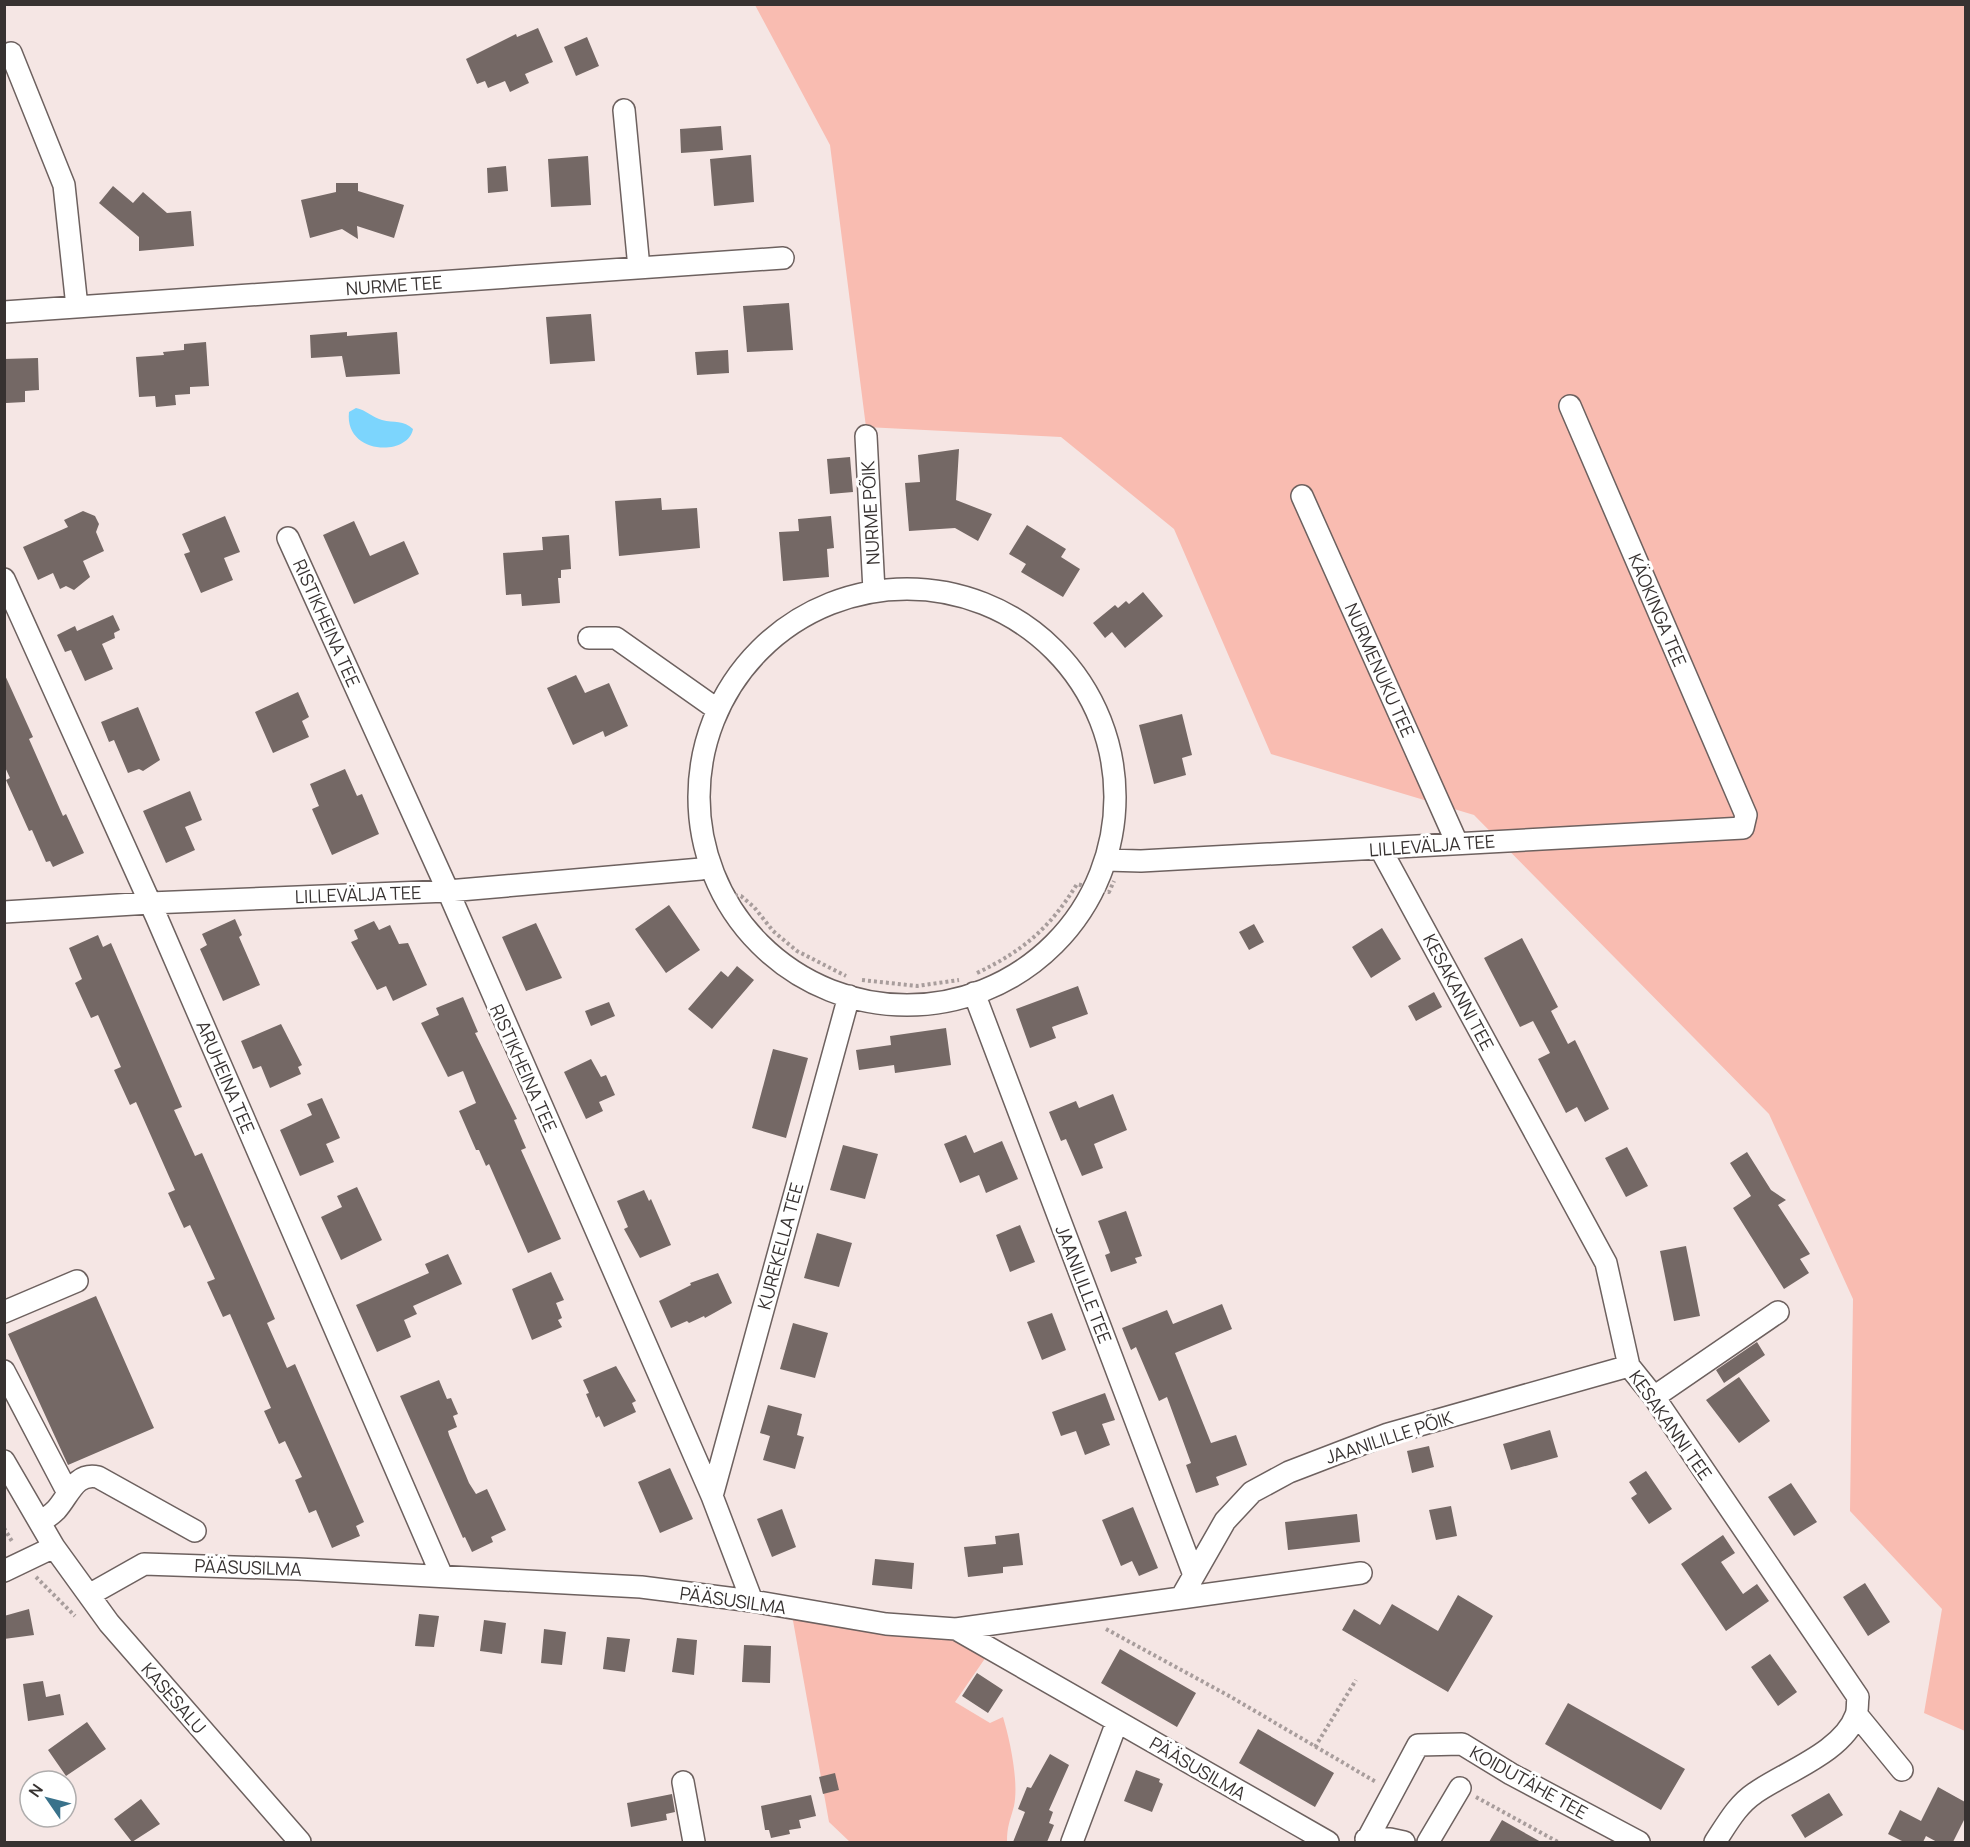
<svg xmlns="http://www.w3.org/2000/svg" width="1970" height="1847" font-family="Manrope,sans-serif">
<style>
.green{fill:#f9bcb1}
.water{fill:#7cd5fd}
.building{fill:#746865}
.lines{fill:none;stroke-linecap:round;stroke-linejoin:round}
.minor-casing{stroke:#6d615f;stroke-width:24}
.path{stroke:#a89d9c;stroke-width:4;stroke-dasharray:3 3;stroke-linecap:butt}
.minor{stroke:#fff;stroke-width:21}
.labels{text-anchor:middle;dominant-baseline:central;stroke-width:6;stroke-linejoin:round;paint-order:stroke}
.street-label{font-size:18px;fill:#373231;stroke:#fff}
</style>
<rect width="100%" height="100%" fill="#f5e6e4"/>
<path class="green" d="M 755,5 L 1965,5 L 1965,1731 L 1924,1713 L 1942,1609 L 1850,1511 L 1853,1299 L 1769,1114 L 1474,815 L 1271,754 L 1174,529 L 1061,437 L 866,427 L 830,145 Z
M 792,1615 L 885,1627 L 956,1641 L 986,1657 L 955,1702 L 990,1723 L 1003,1717 C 1010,1740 1019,1782 1014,1806 C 1010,1821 1007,1826 1007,1842 L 850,1842 L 829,1822 Z"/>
<path class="water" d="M 356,408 C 366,410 372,417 382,420 C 394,423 404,420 413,429 C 408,457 344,455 349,412 Z"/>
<path class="building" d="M 538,28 L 553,62 L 525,74 L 529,83 L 510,92 L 505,81 L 488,88 L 485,81 L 477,84 L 466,59 L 516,34 L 517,37 Z
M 587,37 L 599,66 L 576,76 L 564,47 Z
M 721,126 L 723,150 L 681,153 L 680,129 Z
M 751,155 L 754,202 L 714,206 L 710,159 Z
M 588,156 L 591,205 L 551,207 L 548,159 Z
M 506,166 L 508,191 L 488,193 L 487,168 Z
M 336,183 L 358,183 L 358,191 L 404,205 L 394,238 L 357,226 L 358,239 L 342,229 L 310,238 L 301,200 L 336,192 Z
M 113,186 L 133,203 L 143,192 L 167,213 L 191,211 L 194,246 L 139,251 L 139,237 L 99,203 Z
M 789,303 L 793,350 L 747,352 L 743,306 Z
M 591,314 L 595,361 L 550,364 L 546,317 Z
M 347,332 L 347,336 L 397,332 L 400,374 L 346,377 L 342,356 L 311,358 L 310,335 Z
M 206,342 L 209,386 L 190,387 L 190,394 L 175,395 L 176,405 L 156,407 L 155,396 L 139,397 L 136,357 L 164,355 L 163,352 L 184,350 L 184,344 Z
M 728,350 L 729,373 L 697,375 L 695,352 Z
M 38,358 L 39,390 L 25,391 L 25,402 L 6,403 L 4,359 Z
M 959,449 L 956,500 L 992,514 L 978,541 L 955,528 L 909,531 L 905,483 L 920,482 L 918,455 Z
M 850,457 L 853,492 L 830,494 L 827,459 Z
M 661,498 L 662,510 L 697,508 L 700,548 L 619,556 L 615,501 Z
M 83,511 L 95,516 L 99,524 L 96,532 L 104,551 L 83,561 L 90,577 L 74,590 L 66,586 L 60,589 L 53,573 L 38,580 L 23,547 L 68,527 L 64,520 Z
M 225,516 L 240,552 L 224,558 L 233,580 L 201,593 L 184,554 L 190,552 L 182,534 Z
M 831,516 L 834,548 L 827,549 L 829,577 L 783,581 L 779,532 L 799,531 L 798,519 Z
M 354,521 L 370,556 L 404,541 L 419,574 L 354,604 L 323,535 Z
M 1027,525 L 1066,549 L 1061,557 L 1080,569 L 1063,597 L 1021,572 L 1026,564 L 1009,554 Z
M 569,535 L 571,569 L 561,570 L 561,578 L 558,578 L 560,603 L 522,606 L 521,594 L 506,595 L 503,553 L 543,550 L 542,537 Z
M 1143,592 L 1163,616 L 1125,648 L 1112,632 L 1105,638 L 1093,623 L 1115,605 L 1118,608 L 1126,601 L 1129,604 Z
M 113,615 L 120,630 L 114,633 L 115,638 L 102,644 L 113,669 L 85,681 L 71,650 L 65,652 L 57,635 L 75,626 L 77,631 Z
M 4,673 L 33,737 L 29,739 L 63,816 L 66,814 L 84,853 L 53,867 L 50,861 L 46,862 L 32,830 L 29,831 L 6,780 L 10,778 L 4,765 Z
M 576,675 L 585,693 L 609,683 L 628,726 L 605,737 L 603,731 L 573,745 L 547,688 Z
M 298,692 L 309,717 L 302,721 L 309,737 L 273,753 L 255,712 Z
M 138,707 L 160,760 L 143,771 L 139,769 L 128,773 L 114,740 L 109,742 L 101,722 Z
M 1182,714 L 1192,755 L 1182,758 L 1186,775 L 1154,784 L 1139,725 Z
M 345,769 L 357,796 L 362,794 L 379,834 L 332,855 L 312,809 L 319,806 L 310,784 Z
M 190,791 L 202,820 L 185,827 L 195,850 L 166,863 L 143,811 Z
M 669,905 L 700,950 L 666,973 L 635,929 Z
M 235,919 L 242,935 L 239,937 L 260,985 L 223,1001 L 200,949 L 207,945 L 202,934 Z
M 374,921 L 379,930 L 390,925 L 399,944 L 408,943 L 427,985 L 393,1001 L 386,986 L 377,990 L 351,942 L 358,939 L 354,930 Z
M 536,923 L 562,978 L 526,991 L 502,937 Z
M 1254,924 L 1264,942 L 1249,950 L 1239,932 Z
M 1382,928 L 1401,959 L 1371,978 L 1352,947 Z
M 98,935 L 103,947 L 111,943 L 182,1107 L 174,1110 L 195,1156 L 202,1153 L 275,1319 L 267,1323 L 287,1368 L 295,1364 L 364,1522 L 356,1526 L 360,1536 L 332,1548 L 316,1510 L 309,1513 L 295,1480 L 302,1477 L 285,1441 L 279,1444 L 264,1411 L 271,1408 L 230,1314 L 223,1317 L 207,1282 L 215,1279 L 190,1225 L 184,1228 L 168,1193 L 175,1190 L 136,1102 L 130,1105 L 114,1070 L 121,1067 L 98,1015 L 91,1018 L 75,983 L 82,979 L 69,948 Z
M 1522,938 L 1558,1007 L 1551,1011 L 1568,1044 L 1575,1040 L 1609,1109 L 1585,1122 L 1577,1107 L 1566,1113 L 1538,1059 L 1550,1053 L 1533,1021 L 1520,1027 L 1484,958 Z
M 737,966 L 754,980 L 712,1029 L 688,1009 L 721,971 L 728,977 Z
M 1078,986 L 1088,1014 L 1052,1027 L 1056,1038 L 1030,1048 L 1016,1009 Z
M 1434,992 L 1442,1007 L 1416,1021 L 1408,1006 Z
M 463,997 L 478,1032 L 475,1033 L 517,1119 L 514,1120 L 526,1148 L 521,1150 L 561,1239 L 528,1253 L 489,1164 L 486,1166 L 479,1150 L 476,1150 L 459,1111 L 476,1103 L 463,1071 L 448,1077 L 421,1023 L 439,1015 L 436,1008 Z
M 609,1002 L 615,1016 L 591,1026 L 585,1011 Z
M 281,1024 L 302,1065 L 298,1067 L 301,1074 L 270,1088 L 261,1066 L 253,1069 L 241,1041 Z
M 946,1028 L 951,1065 L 895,1073 L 894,1065 L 859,1070 L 856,1050 L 891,1045 L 890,1036 Z
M 773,1049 L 808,1058 L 786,1138 L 752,1128 Z
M 591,1059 L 601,1077 L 606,1075 L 615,1095 L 599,1102 L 603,1111 L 586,1119 L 564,1072 Z
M 1113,1094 L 1127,1130 L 1094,1144 L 1103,1168 L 1082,1176 L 1066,1139 L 1061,1141 L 1049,1112 L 1076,1101 L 1079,1108 Z
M 322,1098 L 340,1138 L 326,1144 L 334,1162 L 300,1176 L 280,1130 L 312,1115 L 307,1104 Z
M 966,1135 L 974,1153 L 1002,1141 L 1018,1179 L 986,1193 L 979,1175 L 960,1183 L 944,1144 Z
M 843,1145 L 878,1154 L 865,1199 L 830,1190 Z
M 1627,1147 L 1648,1186 L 1626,1197 L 1605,1158 Z
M 1747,1152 L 1771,1190 L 1786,1200 L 1778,1205 L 1810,1254 L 1800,1259 L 1809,1273 L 1784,1289 L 1733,1208 L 1751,1196 L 1730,1163 Z
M 357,1187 L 382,1240 L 341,1260 L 321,1217 L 342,1207 L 337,1196 Z
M 644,1190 L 649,1201 L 651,1199 L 671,1245 L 640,1258 L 624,1229 L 628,1227 L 617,1201 Z
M 1126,1211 L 1142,1256 L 1135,1258 L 1137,1263 L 1111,1272 L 1105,1255 L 1110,1253 L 1098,1221 Z
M 1020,1225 L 1035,1262 L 1010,1272 L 996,1235 Z
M 817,1233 L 852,1243 L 839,1287 L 804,1278 Z
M 1686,1246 L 1700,1316 L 1674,1321 L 1660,1251 Z
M 448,1254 L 462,1284 L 413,1306 L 417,1314 L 404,1320 L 411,1337 L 377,1352 L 356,1305 L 429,1273 L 425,1264 Z
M 551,1272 L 564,1300 L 556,1303 L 562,1318 L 558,1320 L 562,1327 L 532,1340 L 512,1289 Z
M 718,1273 L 732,1303 L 705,1318 L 704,1316 L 689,1323 L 687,1321 L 671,1328 L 659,1301 L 691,1285 L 690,1283 Z
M 96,1296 L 154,1428 L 68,1465 L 8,1334 Z
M 1222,1304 L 1232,1329 L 1175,1353 L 1211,1443 L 1236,1435 L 1247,1465 L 1216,1477 L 1219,1485 L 1196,1493 L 1186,1465 L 1191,1463 L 1167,1397 L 1159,1401 L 1136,1347 L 1131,1350 L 1122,1328 L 1167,1310 L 1173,1324 Z
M 1052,1313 L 1066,1350 L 1042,1360 L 1027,1322 Z
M 793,1323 L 828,1333 L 815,1378 L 780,1369 Z
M 1757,1342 L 1765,1355 L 1724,1383 L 1716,1370 Z
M 616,1366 L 636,1401 L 632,1403 L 636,1412 L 604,1427 L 599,1416 L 596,1418 L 586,1394 L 589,1393 L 583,1380 Z
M 1739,1377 L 1770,1421 L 1739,1443 L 1706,1400 Z
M 439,1380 L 447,1399 L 451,1398 L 458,1414 L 453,1416 L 457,1427 L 448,1431 L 449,1435 L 469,1483 L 476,1494 L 487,1489 L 506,1530 L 491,1537 L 493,1542 L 472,1552 L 465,1537 L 463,1538 L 400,1396 Z
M 1105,1393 L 1115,1420 L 1102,1424 L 1110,1445 L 1085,1455 L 1076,1431 L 1061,1436 L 1052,1412 Z
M 768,1405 L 802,1414 L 797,1435 L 804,1437 L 795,1469 L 763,1460 L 770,1436 L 760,1433 Z
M 1550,1430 L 1558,1457 L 1511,1470 L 1503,1444 Z
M 1429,1446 L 1434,1467 L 1412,1473 L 1407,1451 Z
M 670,1468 L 693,1519 L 660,1533 L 638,1482 Z
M 1646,1471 L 1672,1509 L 1649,1524 L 1631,1498 L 1637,1494 L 1629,1482 Z
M 1791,1483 L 1817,1522 L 1794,1536 L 1768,1497 Z
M 1451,1506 L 1457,1536 L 1436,1540 L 1429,1510 Z
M 1133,1507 L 1158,1568 L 1139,1576 L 1132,1561 L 1121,1566 L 1102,1520 Z
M 782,1509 L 796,1547 L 772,1557 L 757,1519 Z
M 1357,1514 L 1360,1542 L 1288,1550 L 1285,1522 Z
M 1019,1533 L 1023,1565 L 1003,1567 L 1003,1573 L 968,1577 L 964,1547 L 996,1544 L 995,1536 Z
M 1723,1535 L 1735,1553 L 1721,1562 L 1743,1594 L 1757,1584 L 1769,1601 L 1726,1631 L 1681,1564 Z
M 875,1559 L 914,1563 L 912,1589 L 872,1585 Z
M 1865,1583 L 1890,1622 L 1868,1636 L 1843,1597 Z
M 1458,1595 L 1493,1616 L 1448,1692 L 1342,1630 L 1354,1609 L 1380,1625 L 1392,1604 L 1438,1631 Z
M 29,1609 L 34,1635 L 4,1639 L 4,1616 Z
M 419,1614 L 439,1616 L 434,1647 L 415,1646 Z
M 484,1620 L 506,1623 L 502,1654 L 480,1651 Z
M 544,1629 L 566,1632 L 562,1665 L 541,1663 Z
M 607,1637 L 630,1639 L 625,1672 L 603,1669 Z
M 677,1638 L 697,1640 L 694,1675 L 672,1672 Z
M 744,1645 L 771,1646 L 770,1683 L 742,1682 Z
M 1120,1649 L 1196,1693 L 1177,1727 L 1101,1683 Z
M 1770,1654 L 1797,1692 L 1778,1706 L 1751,1667 Z
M 977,1673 L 1003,1690 L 988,1713 L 962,1696 Z
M 43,1681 L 46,1697 L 60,1694 L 64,1715 L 28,1721 L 23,1684 Z
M 1568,1703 L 1685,1769 L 1661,1810 L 1545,1744 Z
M 87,1722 L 106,1749 L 66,1776 L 48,1750 Z
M 1258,1729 L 1334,1773 L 1315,1807 L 1239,1763 Z
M 1050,1754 L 1069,1765 L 1049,1810 L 1053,1812 L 1049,1823 L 1054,1825 L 1047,1842 L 1013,1842 L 1025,1812 L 1018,1809 L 1027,1787 L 1031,1788 Z
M 1136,1770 L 1160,1779 L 1159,1782 L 1163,1784 L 1152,1812 L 1124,1801 Z
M 835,1773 L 839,1790 L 823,1794 L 819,1777 Z
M 1938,1787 L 1965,1802 L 1965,1818 L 1953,1842 L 1937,1842 L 1926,1836 L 1923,1842 L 1904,1842 L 1888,1834 L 1900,1810 L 1921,1821 Z
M 1829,1793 L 1843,1815 L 1805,1838 L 1791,1815 Z
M 672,1794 L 675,1812 L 666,1814 L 667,1820 L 631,1827 L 627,1803 Z
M 811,1795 L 816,1816 L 799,1820 L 801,1828 L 789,1830 L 790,1834 L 771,1838 L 769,1830 L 765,1830 L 761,1806 Z
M 141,1799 L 160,1824 L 132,1842 L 114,1819 Z
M 1502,1820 L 1541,1842 L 1489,1842 Z"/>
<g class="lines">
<defs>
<path id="minor" d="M 11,53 L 64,185 L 77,307
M 624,110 L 639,268
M 4,312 L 783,258
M 866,436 L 874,591
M 1302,496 L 1457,843
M 288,538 L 448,891 L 712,1496 L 752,1601
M 4,579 L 156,916 L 442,1576
M699 797a208 208 0 1 1 416 0a208 208 0 1 1-416 0Z
M 589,638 L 616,638 L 718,710
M 1380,848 L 1606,1263 L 1629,1366 L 1654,1397 L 1858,1697 C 1857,1703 1858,1710 1856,1715 C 1843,1752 1785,1772 1755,1793 C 1737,1805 1727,1824 1715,1842
M 1106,860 L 1141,861 L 1743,828 L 1746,815 L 1570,406
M 4,912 L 150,903 L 448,891 L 701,869 L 710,864
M 974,993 L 1194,1575
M 4,1312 L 77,1281
M 4,1371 L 68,1493
M 1654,1397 L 1778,1312
M 4,1461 L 54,1547 L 109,1623 L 300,1842
M 712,1496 L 849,996
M 40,1522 C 45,1519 51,1515 56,1510 C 69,1496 75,1472 98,1477 L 195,1531
M 4,1571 L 54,1547
M 89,1595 L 144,1564 L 298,1569 L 641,1587 L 752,1601 L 886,1624 L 956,1629 L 1328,1842
M 1181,1598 L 1361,1573
M 956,1629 L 1181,1598 L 1225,1521 L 1252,1492 L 1289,1472 L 1388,1434 L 1629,1366
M 1857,1715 L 1902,1770
M 683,1782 L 694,1842
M 1366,1839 L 1390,1839 L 1404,1842
M 1072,1842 L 1117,1722
M 1366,1842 L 1418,1745 L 1462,1744 L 1511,1774 L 1639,1842
M 1428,1842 L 1460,1788"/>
</defs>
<use href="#minor" class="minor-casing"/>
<path class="path" d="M 723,894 L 741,896 L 754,907 L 773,931 L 797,951 L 846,976
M 977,973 C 1023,951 1050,928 1077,884 L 1109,892 L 1114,881
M 862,980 L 917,986 L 959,980
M 4,1528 L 13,1543
M 36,1577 L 75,1616
M 1106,1629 L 1231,1697 L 1376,1782
M 1315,1747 L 1356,1680
M 1476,1797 L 1558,1842"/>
<use href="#minor" class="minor"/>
</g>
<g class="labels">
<g class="street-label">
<text transform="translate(394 285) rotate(-4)">NURME TEE</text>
<text transform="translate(870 513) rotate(-93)">NURME PÕIK</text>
<text transform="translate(1658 610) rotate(67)">KÄOKINGA TEE</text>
<text transform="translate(327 623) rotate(66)">RISTIKHEINA TEE</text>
<text transform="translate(1380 670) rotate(66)">NURMENUKU TEE</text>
<text transform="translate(1432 845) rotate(-4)">LILLEVÄLJA TEE</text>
<text transform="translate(358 894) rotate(-2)">LILLEVÄLJA TEE</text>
<text transform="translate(1459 992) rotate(62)">KESAKANNI TEE</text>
<text transform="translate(524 1068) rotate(66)">RISTIKHEINA TEE</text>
<text transform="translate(226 1077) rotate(67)">ARUHEINA TEE</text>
<text transform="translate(780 1246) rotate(-75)">KUREKELLA TEE</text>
<text transform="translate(1084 1284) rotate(69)">JAANILILLE TEE</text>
<text transform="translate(1671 1425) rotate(55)">KESAKANNI TEE</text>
<text transform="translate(1389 1437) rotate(-18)">JAANILILLE PÕIK</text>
<text transform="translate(248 1567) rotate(2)">PÄÄSUSILMA</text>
<text transform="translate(733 1600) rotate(8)">PÄÄSUSILMA</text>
<text transform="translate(174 1698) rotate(49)">KASESALU</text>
<text transform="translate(1198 1768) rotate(30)">PÄÄSUSILMA</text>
<text transform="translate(1529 1782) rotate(29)">KOIDUTÄHE TEE</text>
</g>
</g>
<rect width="1970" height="1847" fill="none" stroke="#373231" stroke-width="12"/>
<g transform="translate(48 1799) rotate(305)"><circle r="28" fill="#ffffff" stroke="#afadad" stroke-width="1.5"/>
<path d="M0-4.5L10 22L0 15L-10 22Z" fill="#39728b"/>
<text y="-9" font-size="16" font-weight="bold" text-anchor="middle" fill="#373231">N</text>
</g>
</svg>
